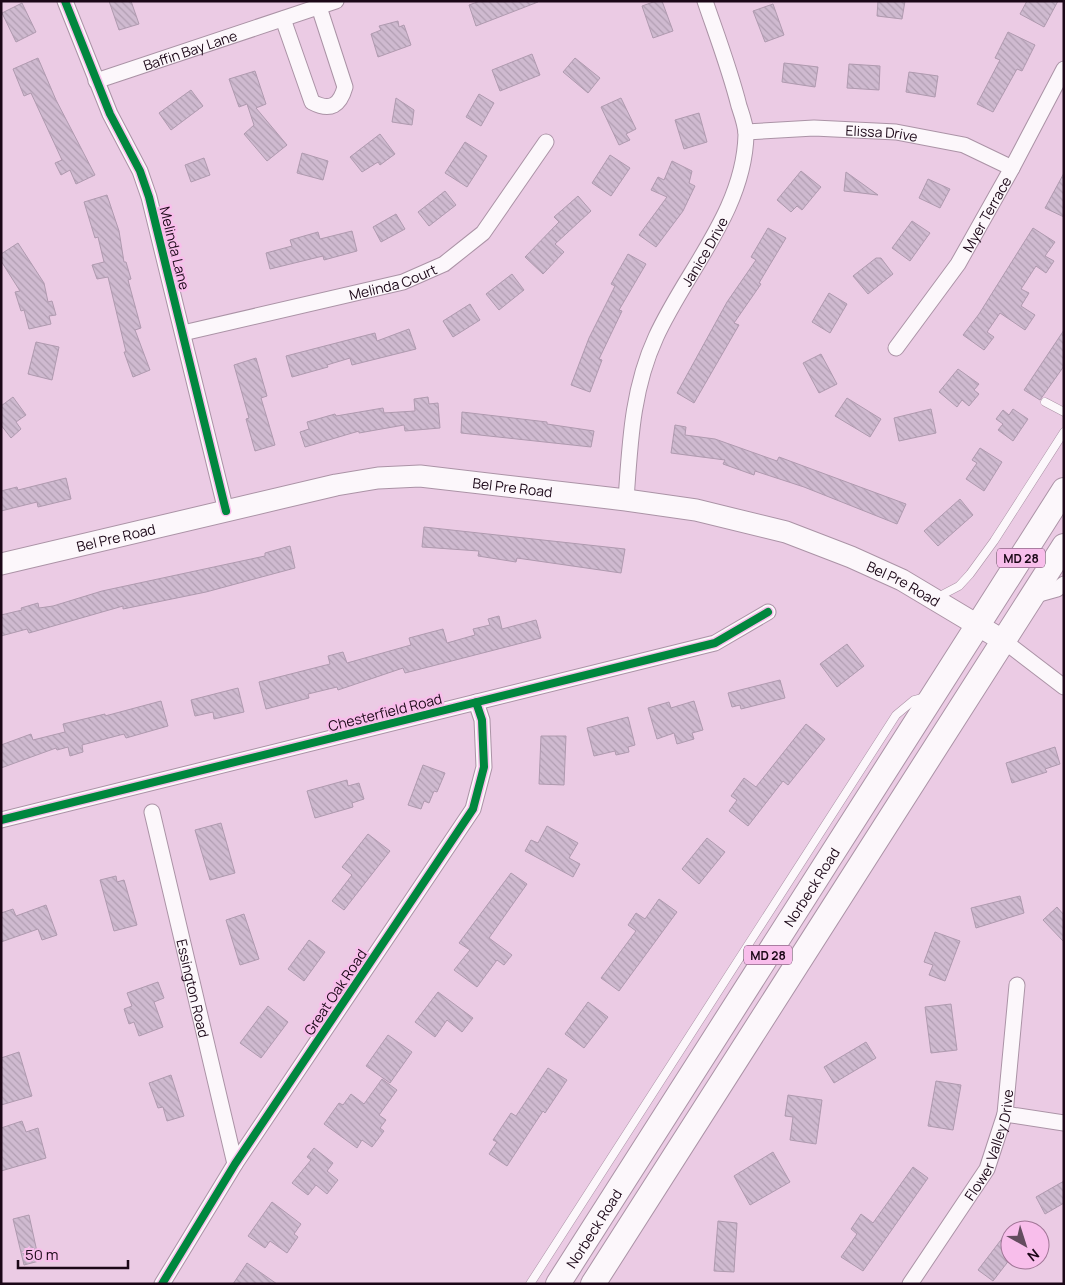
<svg xmlns="http://www.w3.org/2000/svg" width="1065" height="1285" font-family="Manrope,sans-serif">
<style>
.building{fill:url(#building-back-hatch);stroke:#af9aaf}
.lines{fill:none;stroke-linecap:round;stroke-linejoin:round}
.lane-casing{stroke:#ab93a6;stroke-width:9}
.street-casing{stroke:#ab93a6;stroke-width:17}
.secondary-casing{stroke:#ab93a6;stroke-width:23}
.primary-casing{stroke:#ab93a6;stroke-width:26}
.lane{stroke:#fcf7fb;stroke-width:8}
.street{stroke:#fcf7fb;stroke-width:15}
.secondary{stroke:#fcf7fb;stroke-width:21}
.primary{stroke:#fcf7fb;stroke-width:24}
.cycleway-casing{stroke:#f8beeb;stroke-width:11}
.cycleway{stroke:#00873e;stroke-width:8}
.labels{text-anchor:middle;dominant-baseline:central;stroke-width:5;stroke-linejoin:round;paint-order:stroke}
.shield{fill:#f8beeb;stroke:#5d3e57;stroke-width:1}
.shield-label{font-size:12px;font-weight:bold;fill:#1b0717}
.street-label{font-size:14px;fill:#1b0717;stroke:#f8beeb}
</style>
<defs>
<pattern id="building-back-hatch" width="6" height="6" patternUnits="userSpaceOnUse" patternTransform="scale(1.25)"><rect width="6" height="6" fill="#cfbad0"/><path d="M-1 5l2 2M0 0l6 6M5-1l2 2" fill="none" stroke="#b19eb2"/></pattern>
</defs>
<rect width="100%" height="100%" fill="#ebcbe4"/>
<path class="building" d="M 109,1 L 131,1 L 139,24 L 119,30 Z
M 480,1 L 538,1 L 538,2 L 476,26 L 469,5 Z
M 656,1 L 662,1 L 673,31 L 653,38 L 642,6 Z
M 878,1 L 905,1 L 902,19 L 877,16 Z
M 1027,1 L 1058,1 L 1044,27 L 1020,14 Z
M 22,3 L 36,32 L 16,42 L 2,13 Z
M 773,4 L 784,35 L 765,42 L 753,11 Z
M 398,21 L 399,27 L 404,25 L 411,45 L 378,57 L 371,34 L 381,30 L 379,26 Z
M 1008,32 L 1035,45 L 1022,71 L 1017,69 L 993,112 L 977,104 L 1000,60 L 995,58 Z
M 532,54 L 540,75 L 500,91 L 492,70 Z
M 38,58 L 56,100 L 95,175 L 76,184 L 70,170 L 61,175 L 55,163 L 62,160 L 31,93 L 24,96 L 13,69 Z
M 575,58 L 600,78 L 588,93 L 563,72 Z
M 784,63 L 818,67 L 815,87 L 782,82 Z
M 849,64 L 880,66 L 879,90 L 847,88 Z
M 255,71 L 266,104 L 256,108 L 287,145 L 267,161 L 244,134 L 254,125 L 247,104 L 239,107 L 229,79 Z
M 909,72 L 938,76 L 935,97 L 906,92 Z
M 191,90 L 203,106 L 171,130 L 159,113 Z
M 479,94 L 494,103 L 481,126 L 466,117 Z
M 396,98 L 414,110 L 412,125 L 392,122 Z
M 621,98 L 636,129 L 626,134 L 630,140 L 619,145 L 601,107 Z
M 699,113 L 707,142 L 684,149 L 675,120 Z
M 380,134 L 395,154 L 380,165 L 378,162 L 362,172 L 350,157 Z
M 465,142 L 487,156 L 467,187 L 445,173 Z
M 302,153 L 328,161 L 323,180 L 297,173 Z
M 610,155 L 630,168 L 611,196 L 592,183 Z
M 204,158 L 210,175 L 191,182 L 185,165 Z
M 672,161 L 692,171 L 689,183 L 695,186 L 683,211 L 656,247 L 639,235 L 667,197 L 651,190 L 658,177 L 664,180 Z
M 801,171 L 821,187 L 802,210 L 797,206 L 791,212 L 777,200 Z
M 846,172 L 878,195 L 844,191 Z
M 1064,173 L 1064,217 L 1045,208 Z
M 928,179 L 950,189 L 940,208 L 919,198 Z
M 445,191 L 456,205 L 429,226 L 418,212 Z
M 107,195 L 119,231 L 124,262 L 126,262 L 131,279 L 128,280 L 141,328 L 135,330 L 150,370 L 133,377 L 124,352 L 126,352 L 108,277 L 97,279 L 92,265 L 104,262 L 98,237 L 95,238 L 84,202 Z
M 578,196 L 591,211 L 555,244 L 564,252 L 543,274 L 525,257 L 559,222 L 554,217 Z
M 396,214 L 405,229 L 381,242 L 373,227 Z
M 912,221 L 930,233 L 910,261 L 892,248 Z
M 768,228 L 786,238 L 759,283 L 761,284 L 734,323 L 739,325 L 694,403 L 677,393 L 727,302 L 756,260 L 751,257 Z
M 1033,228 L 1055,242 L 1045,256 L 1054,261 L 1046,273 L 1036,266 L 1021,289 L 1029,293 L 1021,306 L 1035,315 L 1025,330 L 1000,313 L 987,332 L 994,337 L 984,350 L 963,335 L 979,314 Z
M 352,231 L 357,251 L 324,260 L 323,256 L 270,269 L 266,253 L 292,246 L 290,240 L 318,232 L 320,239 Z
M 18,243 L 44,283 L 48,302 L 52,301 L 56,315 L 49,316 L 51,324 L 29,329 L 24,310 L 21,311 L 15,292 L 20,291 L 1,261 L 1,254 Z
M 628,254 L 646,264 L 619,310 L 622,311 L 599,359 L 602,360 L 590,392 L 571,385 L 589,338 L 615,286 L 611,284 Z
M 876,258 L 881,258 L 893,274 L 868,294 L 853,276 Z
M 512,274 L 524,290 L 499,310 L 486,294 Z
M 829,293 L 847,304 L 830,333 L 812,322 Z
M 470,304 L 480,320 L 453,337 L 443,321 Z
M 409,329 L 416,349 L 352,365 L 350,358 L 327,365 L 328,367 L 292,377 L 286,356 L 375,333 L 377,341 Z
M 1064,330 L 1064,366 L 1040,400 L 1024,390 Z
M 36,342 L 59,347 L 52,380 L 28,374 Z
M 821,354 L 837,384 L 819,393 L 803,363 Z
M 256,358 L 267,396 L 261,398 L 275,445 L 255,451 L 246,419 L 249,418 L 234,365 Z
M 958,369 L 979,384 L 974,390 L 979,394 L 969,406 L 962,400 L 957,407 L 939,392 Z
M 13,397 L 26,415 L 16,422 L 21,429 L 11,438 L 1,425 L 1,406 Z
M 428,397 L 429,404 L 438,403 L 440,428 L 405,431 L 404,425 L 359,433 L 359,431 L 305,447 L 300,432 L 309,429 L 307,422 L 335,414 L 336,416 L 383,408 L 384,413 L 415,411 L 414,399 Z
M 847,398 L 881,419 L 870,437 L 835,416 Z
M 931,409 L 936,433 L 899,441 L 894,418 Z
M 1013,409 L 1028,419 L 1013,441 L 998,430 L 1003,424 L 996,419 L 1003,410 L 1009,415 Z
M 462,412 L 547,422 L 547,424 L 594,431 L 591,447 L 461,433 Z
M 675,425 L 686,427 L 685,435 L 715,439 L 777,461 L 779,457 L 906,504 L 897,524 L 804,487 L 755,471 L 754,475 L 723,464 L 725,460 L 671,453 Z
M 980,448 L 1002,462 L 984,491 L 966,479 L 977,463 L 972,460 Z
M 66,478 L 71,499 L 38,507 L 37,502 L 1,511 L 1,491 L 17,487 L 18,490 Z
M 960,499 L 973,515 L 938,546 L 924,531 Z
M 424,527 L 625,549 L 621,573 L 517,558 L 516,562 L 478,556 L 479,551 L 422,547 Z
M 290,546 L 295,568 L 206,592 L 123,609 L 123,606 L 29,633 L 27,629 L 1,636 L 1,615 L 22,610 L 21,608 L 38,603 L 39,608 L 53,606 L 102,591 L 265,556 L 265,553 Z
M 499,616 L 502,629 L 536,620 L 541,638 L 405,673 L 403,668 L 338,690 L 337,687 L 308,694 L 309,698 L 266,709 L 259,682 L 330,664 L 328,656 L 343,652 L 347,663 L 411,645 L 409,638 L 443,629 L 447,643 L 475,635 L 473,629 L 490,625 L 488,619 Z
M 847,644 L 864,666 L 837,687 L 820,664 Z
M 780,680 L 785,698 L 741,709 L 740,705 L 732,707 L 728,693 Z
M 238,688 L 244,712 L 214,719 L 213,712 L 195,716 L 191,700 Z
M 161,701 L 168,726 L 126,738 L 124,734 L 82,745 L 83,752 L 70,756 L 68,747 L 57,750 L 56,748 L 1,768 L 1,745 L 31,734 L 33,740 L 65,732 L 63,724 L 105,714 L 105,716 Z
M 694,701 L 703,730 L 692,733 L 694,739 L 677,744 L 674,733 L 657,739 L 648,708 L 669,702 L 671,708 Z
M 628,717 L 635,745 L 628,747 L 629,752 L 616,755 L 615,751 L 594,756 L 587,728 Z
M 806,724 L 825,739 L 788,785 L 783,781 L 748,826 L 729,811 L 737,800 L 731,796 L 744,778 L 756,787 Z
M 541,736 L 566,736 L 564,785 L 539,784 Z
M 1055,747 L 1060,764 L 1045,769 L 1047,772 L 1012,783 L 1006,763 Z
M 423,765 L 445,773 L 437,792 L 434,791 L 429,803 L 424,801 L 421,809 L 408,805 Z
M 347,780 L 348,786 L 359,783 L 364,799 L 352,803 L 353,807 L 315,818 L 307,791 Z
M 221,823 L 235,873 L 210,880 L 195,830 Z
M 547,826 L 578,843 L 569,858 L 580,864 L 573,877 L 525,851 L 531,840 L 538,843 Z
M 368,834 L 390,851 L 344,910 L 332,901 L 352,875 L 342,867 Z
M 707,838 L 725,852 L 699,884 L 682,869 Z
M 511,873 L 527,884 L 489,938 L 512,955 L 504,965 L 497,960 L 477,987 L 454,970 L 470,950 L 459,943 Z
M 116,876 L 117,882 L 124,880 L 137,925 L 114,931 L 100,880 Z
M 1020,896 L 1024,913 L 976,928 L 971,908 Z
M 659,899 L 677,912 L 619,991 L 601,978 L 636,931 L 628,925 L 636,913 L 645,919 Z
M 46,905 L 57,935 L 42,940 L 38,929 L 1,942 L 1,913 L 13,909 L 16,916 Z
M 1057,907 L 1064,915 L 1064,942 L 1043,920 Z
M 244,914 L 259,959 L 240,965 L 226,920 Z
M 935,932 L 960,941 L 945,981 L 929,975 L 933,965 L 924,962 Z
M 309,940 L 325,952 L 304,981 L 288,969 Z
M 158,982 L 164,998 L 154,1002 L 163,1027 L 139,1036 L 134,1022 L 129,1024 L 124,1009 L 132,1006 L 127,993 Z
M 438,992 L 473,1018 L 462,1032 L 447,1020 L 435,1037 L 415,1022 Z
M 588,1002 L 608,1017 L 584,1048 L 565,1034 Z
M 951,1004 L 957,1050 L 931,1053 L 925,1007 Z
M 268,1006 L 288,1022 L 261,1058 L 240,1043 Z
M 388,1035 L 412,1052 L 390,1083 L 366,1066 Z
M 866,1042 L 876,1058 L 834,1083 L 824,1067 Z
M 19,1052 L 32,1096 L 1,1105 L 1,1058 Z
M 548,1068 L 567,1080 L 545,1113 L 543,1111 L 507,1166 L 489,1154 L 497,1142 L 493,1140 L 511,1113 L 516,1116 Z
M 171,1075 L 184,1116 L 167,1121 L 163,1107 L 158,1108 L 149,1083 Z
M 382,1079 L 397,1090 L 379,1115 L 386,1120 L 380,1128 L 384,1131 L 372,1147 L 362,1140 L 357,1148 L 324,1124 L 339,1103 L 343,1105 L 351,1094 L 364,1104 Z
M 936,1081 L 961,1085 L 953,1130 L 928,1126 Z
M 788,1095 L 822,1100 L 816,1144 L 790,1140 L 793,1117 L 785,1116 Z
M 22,1121 L 26,1132 L 38,1128 L 46,1158 L 1,1171 L 1,1128 Z
M 314,1148 L 333,1163 L 327,1171 L 338,1180 L 327,1194 L 316,1185 L 308,1195 L 292,1183 L 311,1160 L 307,1157 Z
M 773,1152 L 790,1182 L 750,1205 L 734,1176 Z
M 913,1167 L 928,1178 L 863,1271 L 841,1257 L 857,1234 L 851,1229 L 861,1214 L 873,1223 Z
M 1064,1181 L 1064,1203 L 1045,1214 L 1036,1197 Z
M 272,1202 L 301,1224 L 294,1234 L 298,1237 L 287,1253 L 270,1241 L 265,1248 L 248,1236 Z
M 29,1215 L 39,1261 L 24,1265 L 13,1219 Z
M 718,1221 L 737,1223 L 734,1272 L 714,1271 Z
M 1010,1228 L 1010,1259 L 993,1281 L 978,1270 Z
M 247,1263 L 277,1284 L 233,1284 Z"/>
<g class="lines">
<defs>
<path id="lane" d="M 1045,402 L 1064,412
M 938,597 L 959,586 L 970,574 L 994,541 L 1064,432
M 530,1284 L 896,715 L 914,700 L 925,697"/>
<g id="street">
<path d="M 65,1 L 110,114 L 140,171 L 149,197 L 226,511"/>
<path d="M 283,19 L 312,102 C 331,112 340,105 345,87 L 319,7"/>
<path id="s1" d="M 96,81 L 336,1"/>
<path id="s2" d="M 746,132 L 814,128 L 896,132 L 964,145 L 1012,168"/>
<path id="s3" d="M 183,333 L 403,282 L 444,264 L 483,233 L 546,142"/>
<path id="s4" d="M 896,348 L 958,264 L 1012,168 L 1064,69"/>
<path id="s5" d="M 626,500 C 630,443 632,389 656,337 C 686,271 744,211 746,135 C 746,126 742,115 739,106 C 730,70 717,36 705,1"/>
<path d="M 1032,596 L 1057,589 L 1064,584"/>
<path d="M 1004,641 L 1064,687"/>
<path id="s6" d="M 152,812 L 235,1164"/>
<path d="M 1,820 L 715,643 L 768,612"/>
<path d="M 1005,1114 L 1064,1123"/>
<path d="M 162,1284 L 235,1164 L 473,809 L 484,767 L 482,720 L 476,702"/>
<path id="s7" d="M 910,1284 L 987,1169 L 1005,1114 L 1017,985"/>
</g>
<g id="secondary">
<path id="s8" d="M 1,564 L 336,485 L 378,478 L 420,476 L 626,500 L 696,510 L 786,532 L 851,557 L 902,580 L 1004,641"/>
</g>
<g id="primary">
<path id="s9" d="M 558,1284 L 1064,490"/>
<path d="M 593,1284 L 1064,546"/>
</g>
</defs>
<use href="#lane" class="lane-casing"/>
<use href="#street" class="street-casing"/>
<use href="#secondary" class="secondary-casing"/>
<use href="#primary" class="primary-casing"/>
<use href="#lane" class="lane"/>
<use href="#street" class="street"/>
<use href="#secondary" class="secondary"/>
<use href="#primary" class="primary"/>
<defs>
<path id="cycleway" d="M 65,1 L 110,114 L 140,171 L 149,197 L 226,511
M 1,820 L 715,643 L 768,612
M 162,1284 L 235,1164 L 473,809 L 484,767 L 482,720 L 476,702"/>
</defs>
<use href="#cycleway" class="cycleway-casing"/>
<use href="#cycleway" class="cycleway"/>
</g>
<g class="labels">
<g class="shield">
<rect x="997" y="548.5" width="48" height="19" rx="4"/>
<rect x="744" y="945.5" width="48" height="19" rx="4"/>
</g>
<g class="shield-label">
<text x="1021" y="558">MD 28</text>
<text x="768" y="955">MD 28</text>
</g>
<g class="street-label">
<text stroke="none"><textPath href="#s1" startOffset="99">Baffin Bay Lane</textPath></text>
<text stroke="none"><textPath href="#s2" startOffset="136">Elissa Drive</textPath></text>
<text stroke="none"><textPath href="#s4" startOffset="162">Myer Terrace</textPath></text>
<text transform="translate(175 248) rotate(76)">Melinda Lane</text>
<text stroke="none"><textPath href="#s5" startOffset="265">Janice Drive</textPath></text>
<text stroke="none"><textPath href="#s3" startOffset="216">Melinda Court</textPath></text>
<text stroke="none"><textPath href="#s8" startOffset="522">Bel Pre Road</textPath></text>
<text stroke="none"><textPath href="#s8" startOffset="118">Bel Pre Road</textPath></text>
<text stroke="none"><textPath href="#s8" startOffset="928">Bel Pre Road</textPath></text>
<text transform="translate(385 712) rotate(-14)">Chesterfield Road</text>
<text stroke="none"><textPath href="#s9" startOffset="471">Norbeck Road</textPath></text>
<text stroke="none"><textPath href="#s6" startOffset="181">Essington Road</textPath></text>
<text transform="translate(335 992) rotate(-56)">Great Oak Road</text>
<text stroke="none"><textPath href="#s7" startOffset="162">Flower Valley Drive</textPath></text>
<text stroke="none"><textPath href="#s9" startOffset="66">Norbeck Road</textPath></text>
</g>
</g>
<rect width="1065" height="1285" fill="none" stroke="#1b0717" stroke-width="5"/>
<g transform="translate(1025 1245) rotate(141)"><circle r="24" fill="#f8beeb" stroke="#a07596"/>
<path d="M0-4L9 19L0 12L-9 19Z" fill="#644c5f"/>
<text y="-8" font-size="14" font-weight="bold" text-anchor="middle" fill="#1b0717">N</text>
</g>
<path d="M18 1260v8h110v-8" fill="none" stroke="#1b0717" stroke-width="2.5"/>
<text x="25" y="1260" font-size="15" fill="#1b0717" stroke="#f8beeb" stroke-width="4" paint-order="stroke">50 m</text>
</svg>
